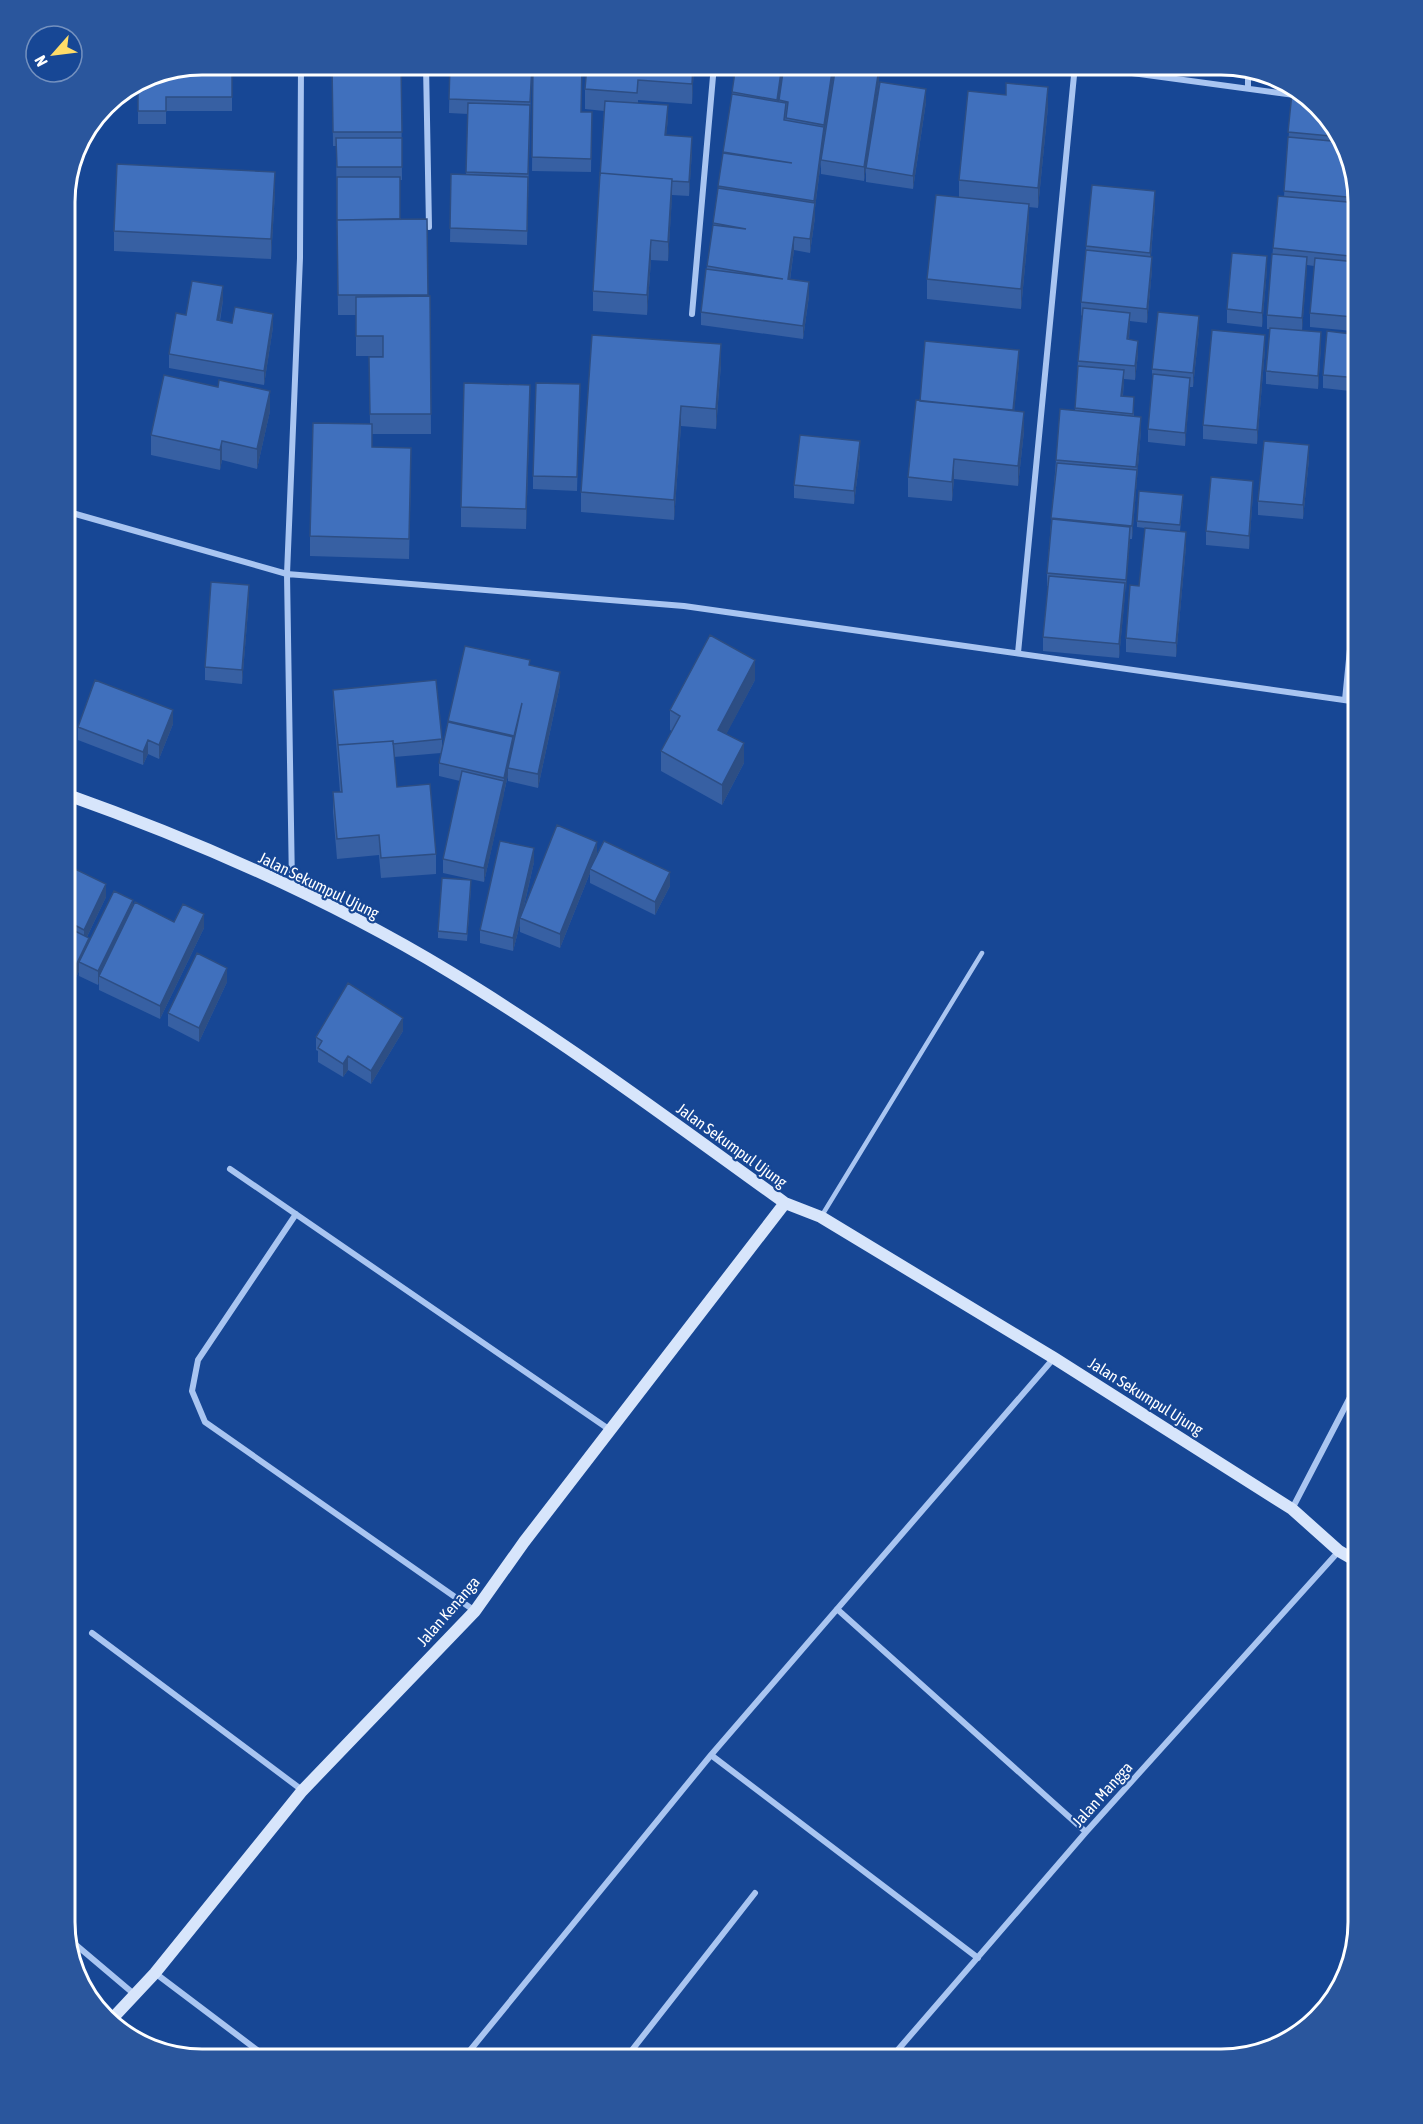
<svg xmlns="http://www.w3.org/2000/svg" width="1423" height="2124" font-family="'Asap Condensed',sans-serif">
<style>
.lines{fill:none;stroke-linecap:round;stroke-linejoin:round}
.lane{stroke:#a9c5f1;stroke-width:4.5}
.street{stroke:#a9c5f1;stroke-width:6}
.secondary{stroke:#d7e5fb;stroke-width:12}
.wall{fill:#3760a3}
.shaded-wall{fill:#2d4e84}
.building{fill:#4070bd;stroke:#2d4e84;stroke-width:1.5}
.labels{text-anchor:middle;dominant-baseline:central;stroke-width:4.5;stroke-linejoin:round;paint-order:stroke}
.street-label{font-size:16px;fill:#fff;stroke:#174795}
.rim{fill:none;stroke:#fff;stroke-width:3}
</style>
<rect width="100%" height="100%" fill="#174795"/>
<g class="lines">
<path class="lane" d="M 821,1217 L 982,953"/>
<path class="street" d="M 426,65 L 429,227
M 1073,65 L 1302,96
M 1248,70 L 1248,88
M 692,314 L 714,65
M 65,511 L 287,574 L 684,606 L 1358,702
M 1018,653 L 1075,65
M 1345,700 L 1358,568
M 292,886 L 287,574 L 300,258 L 301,65
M 230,1169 L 610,1430
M 296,1214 L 198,1360 L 192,1391 L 205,1422 L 475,1611
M 1292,1509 L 1358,1382
M 837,1609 L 1086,1832
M 92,1633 L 302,1790
M 711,1755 L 978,1958
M 69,1939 L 134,1994
M 155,1973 L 269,2059
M 463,2059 L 711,1755 L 1054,1358
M 625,2059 L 755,1893
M 890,2059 L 1086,1832 L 1339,1551"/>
<path class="secondary" d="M 65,794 C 197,841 330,899 450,972 C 566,1042 675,1124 785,1203 L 821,1217 L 1054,1358 L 1292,1509 L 1339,1551 L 1358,1562
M 111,2020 L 155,1973 L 302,1791 L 475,1611 L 524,1542 L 785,1203"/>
</g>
<path class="wall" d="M 232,65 L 232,111 L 166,111 L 166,124 L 138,124 L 138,82 Z
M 332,65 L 401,65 L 402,180 L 400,180 L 400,219 L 427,219 L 428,296 L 430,296 L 431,434 L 372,434 L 372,447 L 411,468 L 409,559 L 310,556 L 310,536 L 370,424 L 369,357 L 383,357 L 383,356 L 356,356 L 356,315 L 338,315 L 336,146 L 333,146 Z
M 450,65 L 532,65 L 530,116 L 527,245 L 450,242 L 451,174 L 466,175 L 468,114 L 449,113 Z
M 533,65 L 581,112 L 592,112 L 591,172 L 532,171 Z
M 694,65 L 692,104 L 638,100 L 638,103 L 668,119 L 666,135 L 692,151 L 689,196 L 672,195 L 668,261 L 651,260 L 647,315 L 593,311 L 593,291 L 604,111 L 585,109 L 585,89 Z
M 834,65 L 834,73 L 824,141 L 879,82 L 864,181 L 821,174 L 821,161 L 815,208 L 815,217 L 810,253 L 794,250 L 790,280 L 809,296 L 803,339 L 701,325 L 701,312 L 707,266 L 732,98 L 732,92 Z
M 1292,93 L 1340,134 L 1359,202 L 1359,270 L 1357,270 L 1353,331 L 1310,327 L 1310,313 L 1314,266 L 1307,265 L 1302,331 L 1321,346 L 1318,389 L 1266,384 L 1266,371 L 1270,329 L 1267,329 L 1267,315 L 1273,248 L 1284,196 Z
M 926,102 L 913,189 L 866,182 L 866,168 Z
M 1048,107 L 1038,208 L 1029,207 L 1029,224 L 1021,309 L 927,299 L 927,279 L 959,197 L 959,180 Z
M 1092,185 L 1155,205 L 1151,256 L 1152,270 L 1147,323 L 1130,321 L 1129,340 L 1138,354 L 1135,380 L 1124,379 L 1123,396 L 1134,411 L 1134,416 L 1141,430 L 1132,539 L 1130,539 L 1119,658 L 1043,651 L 1043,637 L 1048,586 L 1047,586 L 1047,573 L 1056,460 L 1075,410 L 1078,361 L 1082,316 L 1081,315 L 1081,302 Z
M 275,192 L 271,259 L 114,251 L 114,231 Z
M 1267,269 L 1262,327 L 1227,323 L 1227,309 Z
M 223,300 L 220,321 L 273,327 L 264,385 L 169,368 L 169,354 L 186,315 Z
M 1199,330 L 1193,387 L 1190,387 L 1185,446 L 1148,442 L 1148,429 L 1152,382 L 1152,369 Z
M 1359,335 L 1359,392 L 1323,388 L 1323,375 Z
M 1265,349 L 1257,444 L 1203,439 L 1203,425 Z
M 721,364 L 716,429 L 681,426 L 674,520 L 581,512 L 581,492 Z
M 1019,364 L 1014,411 L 1024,431 L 1018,486 L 954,479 L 952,501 L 908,497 L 908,477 L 920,401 Z
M 580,384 L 577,491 L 533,489 L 533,476 Z
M 530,405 L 526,529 L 461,527 L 461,507 Z
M 270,411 L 257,469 L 222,460 L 220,470 L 151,455 L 151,435 Z
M 860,455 L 854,504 L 794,498 L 794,485 Z
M 1309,459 L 1303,519 L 1258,515 L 1258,501 Z
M 1253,494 L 1249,549 L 1206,545 L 1206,531 Z
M 1183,502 L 1180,531 L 1186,546 L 1176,657 L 1126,652 L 1126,638 L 1139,586 L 1145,528 L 1137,527 L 1137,521 Z
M 249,599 L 242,684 L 205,680 L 205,667 Z
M 530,665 L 560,685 L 538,788 L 508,781 L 508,775 L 484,882 L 443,873 L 443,859 L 460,781 L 439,776 L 439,763 L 441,753 L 394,757 L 397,787 L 436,854 L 436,874 L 381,878 L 379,855 L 337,859 L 333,812 L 333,792 L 340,792 L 333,703 L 333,690 L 442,739 L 442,750 L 448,721 Z
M 755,680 L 726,734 L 744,763 L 722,805 L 661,771 L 661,751 L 672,731 L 670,730 L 670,710 Z
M 173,724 L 159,759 L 148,754 L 143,765 L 78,740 L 78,727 Z
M 597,855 L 670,886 L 655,915 L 590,883 L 590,873 L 560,948 L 520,932 L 520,924 L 513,951 L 480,943 L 480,930 L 534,862 L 523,911 Z
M 65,875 L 106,897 L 87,937 L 89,943 L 133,907 L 174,922 L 204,928 L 160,1019 L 99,990 L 99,982 L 98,985 L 79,976 L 79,971 L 65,1001 Z
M 471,887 L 467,941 L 438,938 L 438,931 Z
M 227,982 L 199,1042 L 168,1026 L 168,1013 Z
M 403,1031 L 371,1084 L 348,1070 L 343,1077 L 318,1062 L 318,1051 L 316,1050 L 316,1037 Z"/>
<path class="shaded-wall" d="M 693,65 L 694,65 L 692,104 L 692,84 Z
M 782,65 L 785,65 L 777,113 L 777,100 Z
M 833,65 L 834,65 L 834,73 L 824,137 L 815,208 L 815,217 L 810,253 L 810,239 L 814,209 L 814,201 L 824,125 Z
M 879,68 L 879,82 L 864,181 L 864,167 Z
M 1048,87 L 1048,107 L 1038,208 L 1038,188 Z
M 926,89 L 926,102 L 913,189 L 913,176 Z
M 668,105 L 668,119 L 665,149 L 665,135 Z
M 692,137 L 692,151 L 689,196 L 689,182 Z
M 275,172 L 275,192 L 271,259 L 271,239 Z
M 672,179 L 672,199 L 668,261 L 668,242 Z
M 1155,191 L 1155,205 L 1150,266 L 1150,253 Z
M 1029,204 L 1029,224 L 1021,309 L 1021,289 Z
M 794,237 L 794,250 L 788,293 L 788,279 Z
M 651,240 L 651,260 L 647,315 L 647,295 Z
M 1267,256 L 1267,269 L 1262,327 L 1262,313 Z
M 1152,257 L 1152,270 L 1147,323 L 1147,309 Z
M 1307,257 L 1307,271 L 1302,332 L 1302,318 Z
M 1357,262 L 1357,275 L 1353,331 L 1353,317 Z
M 809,282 L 809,296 L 803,339 L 803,326 Z
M 223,286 L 223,300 L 217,334 L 217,320 Z
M 1130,313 L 1130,327 L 1127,353 L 1127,339 Z
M 273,314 L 273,327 L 264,385 L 264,371 Z
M 1199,316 L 1199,330 L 1193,387 L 1193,373 Z
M 1321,332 L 1321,346 L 1318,389 L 1318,376 Z
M 1265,335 L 1265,349 L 1257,444 L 1257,430 Z
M 1138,341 L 1138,354 L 1135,380 L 1135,366 Z
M 721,344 L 721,364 L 716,429 L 716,409 Z
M 1019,350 L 1019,364 L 1013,424 L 1013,410 Z
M 1124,370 L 1124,383 L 1121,410 L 1121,396 Z
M 1190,378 L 1190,392 L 1185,446 L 1185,433 Z
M 530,385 L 530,405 L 526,529 L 526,509 Z
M 270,391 L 270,411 L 257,469 L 257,449 Z
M 681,406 L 681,426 L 674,520 L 674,500 Z
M 1024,412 L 1024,431 L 1018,486 L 1018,466 Z
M 1141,417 L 1141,430 L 1132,539 L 1132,526 Z
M 222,441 L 222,460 L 220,470 L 220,450 Z
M 860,441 L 860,455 L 854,504 L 854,491 Z
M 1309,445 L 1309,459 L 1303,519 L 1303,505 Z
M 954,459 L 954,479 L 952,501 L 952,482 Z
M 1253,481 L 1253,494 L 1249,549 L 1249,536 Z
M 1130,527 L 1130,541 L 1126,594 L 1126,580 Z
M 1186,532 L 1186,546 L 1176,657 L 1176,643 Z
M 1125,583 L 1125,597 L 1119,658 L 1119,644 Z
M 249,585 L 249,599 L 242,684 L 242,670 Z
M 755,660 L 755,680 L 718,750 L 718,730 Z
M 560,672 L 560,685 L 538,788 L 538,774 Z
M 173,710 L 173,724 L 159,759 L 159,745 Z
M 513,737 L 513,751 L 508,768 L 508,775 L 504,792 L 504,778 Z
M 148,740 L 148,754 L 143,765 L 143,752 Z
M 744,743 L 744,763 L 722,805 L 722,785 Z
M 504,781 L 504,795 L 484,882 L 484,868 Z
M 597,842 L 597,855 L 590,869 L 590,873 L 560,948 L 560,934 Z
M 534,848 L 534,862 L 521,919 L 520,918 L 520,924 L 513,951 L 513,938 Z
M 670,872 L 670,886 L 655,915 L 655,902 Z
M 106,884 L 106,897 L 84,943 L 84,930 Z
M 133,900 L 133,914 L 99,976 L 99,982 L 98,985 L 98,971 Z
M 204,914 L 204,928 L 160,1019 L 160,1006 Z
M 89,938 L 89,951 L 79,962 L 79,971 L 65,1001 L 65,988 Z
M 227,968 L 227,982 L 199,1042 L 199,1028 Z
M 403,1018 L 403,1031 L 371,1084 L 371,1071 Z
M 348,1056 L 348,1070 L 343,1077 L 343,1064 Z"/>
<path class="building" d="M 202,64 L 232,65 L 232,97 L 166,97 L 166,111 L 138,111 L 138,82 L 150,75 Z
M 332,65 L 401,65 L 402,132 L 333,132 Z
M 450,65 L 532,65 L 530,102 L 449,99 Z
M 533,65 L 582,65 L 581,112 L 592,112 L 591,159 L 532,157 Z
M 587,65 L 693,65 L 692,84 L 638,80 L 637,93 L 585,89 Z
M 736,65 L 782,65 L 777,100 L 732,92 Z
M 784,65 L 833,65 L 824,125 L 786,118 L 788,102 L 779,100 Z
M 836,65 L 857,65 L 879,68 L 864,167 L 821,160 Z
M 880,82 L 926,89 L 913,176 L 866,168 Z
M 1006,83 L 1048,87 L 1038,188 L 959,180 L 968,91 L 1006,95 Z
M 1292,93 L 1301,94 L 1340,134 L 1341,137 L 1288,132 Z
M 732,94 L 786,103 L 784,120 L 824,127 L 814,201 L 718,186 L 723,153 L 792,163 L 723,152 Z
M 605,101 L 668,105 L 665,135 L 692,137 L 689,182 L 672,181 L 672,179 L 600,173 L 600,176 Z
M 468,103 L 530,105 L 528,174 L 466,172 Z
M 1288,137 L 1342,142 L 1357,198 L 1284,191 Z
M 336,138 L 402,138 L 402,167 L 337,167 Z
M 117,164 L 275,172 L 271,239 L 114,231 Z
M 600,173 L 672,179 L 668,242 L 651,240 L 647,295 L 593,291 Z
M 451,174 L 528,177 L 527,231 L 450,228 Z
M 337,177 L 400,177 L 400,219 L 337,220 L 337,225 Z
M 1092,185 L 1155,191 L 1150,253 L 1086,246 Z
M 718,188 L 815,203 L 810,239 L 794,237 L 788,279 L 809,282 L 803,326 L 701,312 L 706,269 L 783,279 L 707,266 L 713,225 L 746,229 L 713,223 Z
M 936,195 L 1029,204 L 1021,289 L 927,279 Z
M 1278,196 L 1359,203 L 1359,257 L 1273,248 Z
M 427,219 L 428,295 L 338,295 L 337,220 Z
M 1086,250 L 1152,257 L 1147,309 L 1081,302 Z
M 1232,253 L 1267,256 L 1262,313 L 1227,309 Z
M 1272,254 L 1307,257 L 1302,318 L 1267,315 Z
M 1315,258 L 1357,262 L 1353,317 L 1310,313 Z
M 192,281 L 223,286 L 217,320 L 232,323 L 235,307 L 273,314 L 264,371 L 169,354 L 176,313 L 186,315 Z
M 430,296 L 431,414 L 370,414 L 369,357 L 383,357 L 383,336 L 356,336 L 356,297 Z
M 1083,308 L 1130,313 L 1127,339 L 1138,341 L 1135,366 L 1078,361 Z
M 1158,312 L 1199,316 L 1193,373 L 1152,369 Z
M 1270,328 L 1321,332 L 1318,376 L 1266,371 Z
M 1212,330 L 1265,335 L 1257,430 L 1203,425 Z
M 1327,331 L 1359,335 L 1359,378 L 1323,375 Z
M 592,335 L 721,344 L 716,409 L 681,406 L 674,500 L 581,492 Z
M 925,341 L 1019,350 L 1013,410 L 920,401 Z
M 1078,366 L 1124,370 L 1121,396 L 1134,397 L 1133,414 L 1075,408 Z
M 1153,374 L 1190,378 L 1185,433 L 1148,429 Z
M 164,375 L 218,387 L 219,380 L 270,391 L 257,449 L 222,441 L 220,450 L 151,435 Z
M 464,383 L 530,385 L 526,509 L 461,507 Z
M 536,383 L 580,384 L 577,477 L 533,476 Z
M 916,400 L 1024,412 L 1018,466 L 954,459 L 952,482 L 908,477 Z
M 1060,409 L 1141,417 L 1136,467 L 1056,460 Z
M 313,423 L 372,424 L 372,447 L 411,448 L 409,539 L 310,536 Z
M 800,435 L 860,441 L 854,491 L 794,485 Z
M 1264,441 L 1309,445 L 1303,505 L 1258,501 Z
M 1057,463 L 1137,470 L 1132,526 L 1051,518 Z
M 1211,477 L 1253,481 L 1249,536 L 1206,531 Z
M 1139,491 L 1183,495 L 1180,525 L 1137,521 Z
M 1052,519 L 1130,527 L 1126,580 L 1047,573 Z
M 1145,528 L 1186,532 L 1176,643 L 1126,638 L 1130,585 L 1139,586 Z
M 1049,576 L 1125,583 L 1119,644 L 1043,637 Z
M 211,582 L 249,585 L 242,670 L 205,667 Z
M 710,635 L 755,660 L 718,730 L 744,743 L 722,785 L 661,751 L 680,716 L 670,710 Z
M 465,646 L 530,660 L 529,665 L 560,672 L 538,774 L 508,768 L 522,703 L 514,736 L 448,721 Z
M 95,680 L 173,710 L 159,745 L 148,740 L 143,752 L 78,727 Z
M 436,680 L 442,739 L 393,744 L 393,741 L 338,745 L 333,690 Z
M 448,722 L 513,737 L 504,778 L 439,763 Z
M 393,741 L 397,787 L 430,784 L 436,854 L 381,858 L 379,835 L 337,839 L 333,792 L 342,792 L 338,745 Z
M 462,771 L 504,781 L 484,868 L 443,859 Z
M 557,825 L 597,842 L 560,934 L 520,918 Z
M 500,841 L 534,848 L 513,938 L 480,930 Z
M 604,841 L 670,872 L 655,902 L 590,869 Z
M 69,866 L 106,884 L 84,930 L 65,920 L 65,875 Z
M 442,878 L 471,880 L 467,934 L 438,931 Z
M 114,891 L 133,900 L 98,971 L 79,962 Z
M 135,902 L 174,922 L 183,904 L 204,914 L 160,1006 L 99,976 Z
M 65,926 L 89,938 L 65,988 Z
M 197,953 L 227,968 L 199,1028 L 168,1013 Z
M 348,983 L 403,1018 L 371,1071 L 348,1056 L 343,1064 L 318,1048 L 322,1041 L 316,1037 Z"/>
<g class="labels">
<g class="street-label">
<text transform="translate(319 885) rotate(26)">Jalan Sekumpul Ujung</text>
<text transform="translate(732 1145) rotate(36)">Jalan Sekumpul Ujung</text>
<text transform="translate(1146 1396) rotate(32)">Jalan Sekumpul Ujung</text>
<text transform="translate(448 1611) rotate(-49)">Jalan Kenanga</text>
<text transform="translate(1102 1794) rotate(-48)">Jalan Mangga</text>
</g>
</g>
<path d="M0 0H1423V2124H0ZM202 75H1221A127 127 0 0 1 1348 202V1922A127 127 0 0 1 1221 2049H202A127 127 0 0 1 75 1922V202A127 127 0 0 1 202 75Z" fill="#2a569d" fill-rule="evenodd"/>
<path class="rim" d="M202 75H1221A127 127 0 0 1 1348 202V1922A127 127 0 0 1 1221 2049H202A127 127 0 0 1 75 1922V202A127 127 0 0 1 202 75Z"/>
<g transform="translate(54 54) rotate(242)"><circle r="28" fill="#174795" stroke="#7491bf" stroke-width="1.5"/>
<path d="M0-4.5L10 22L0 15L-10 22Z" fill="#ffdc68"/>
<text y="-9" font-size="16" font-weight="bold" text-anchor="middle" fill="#ffffff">N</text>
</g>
</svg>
